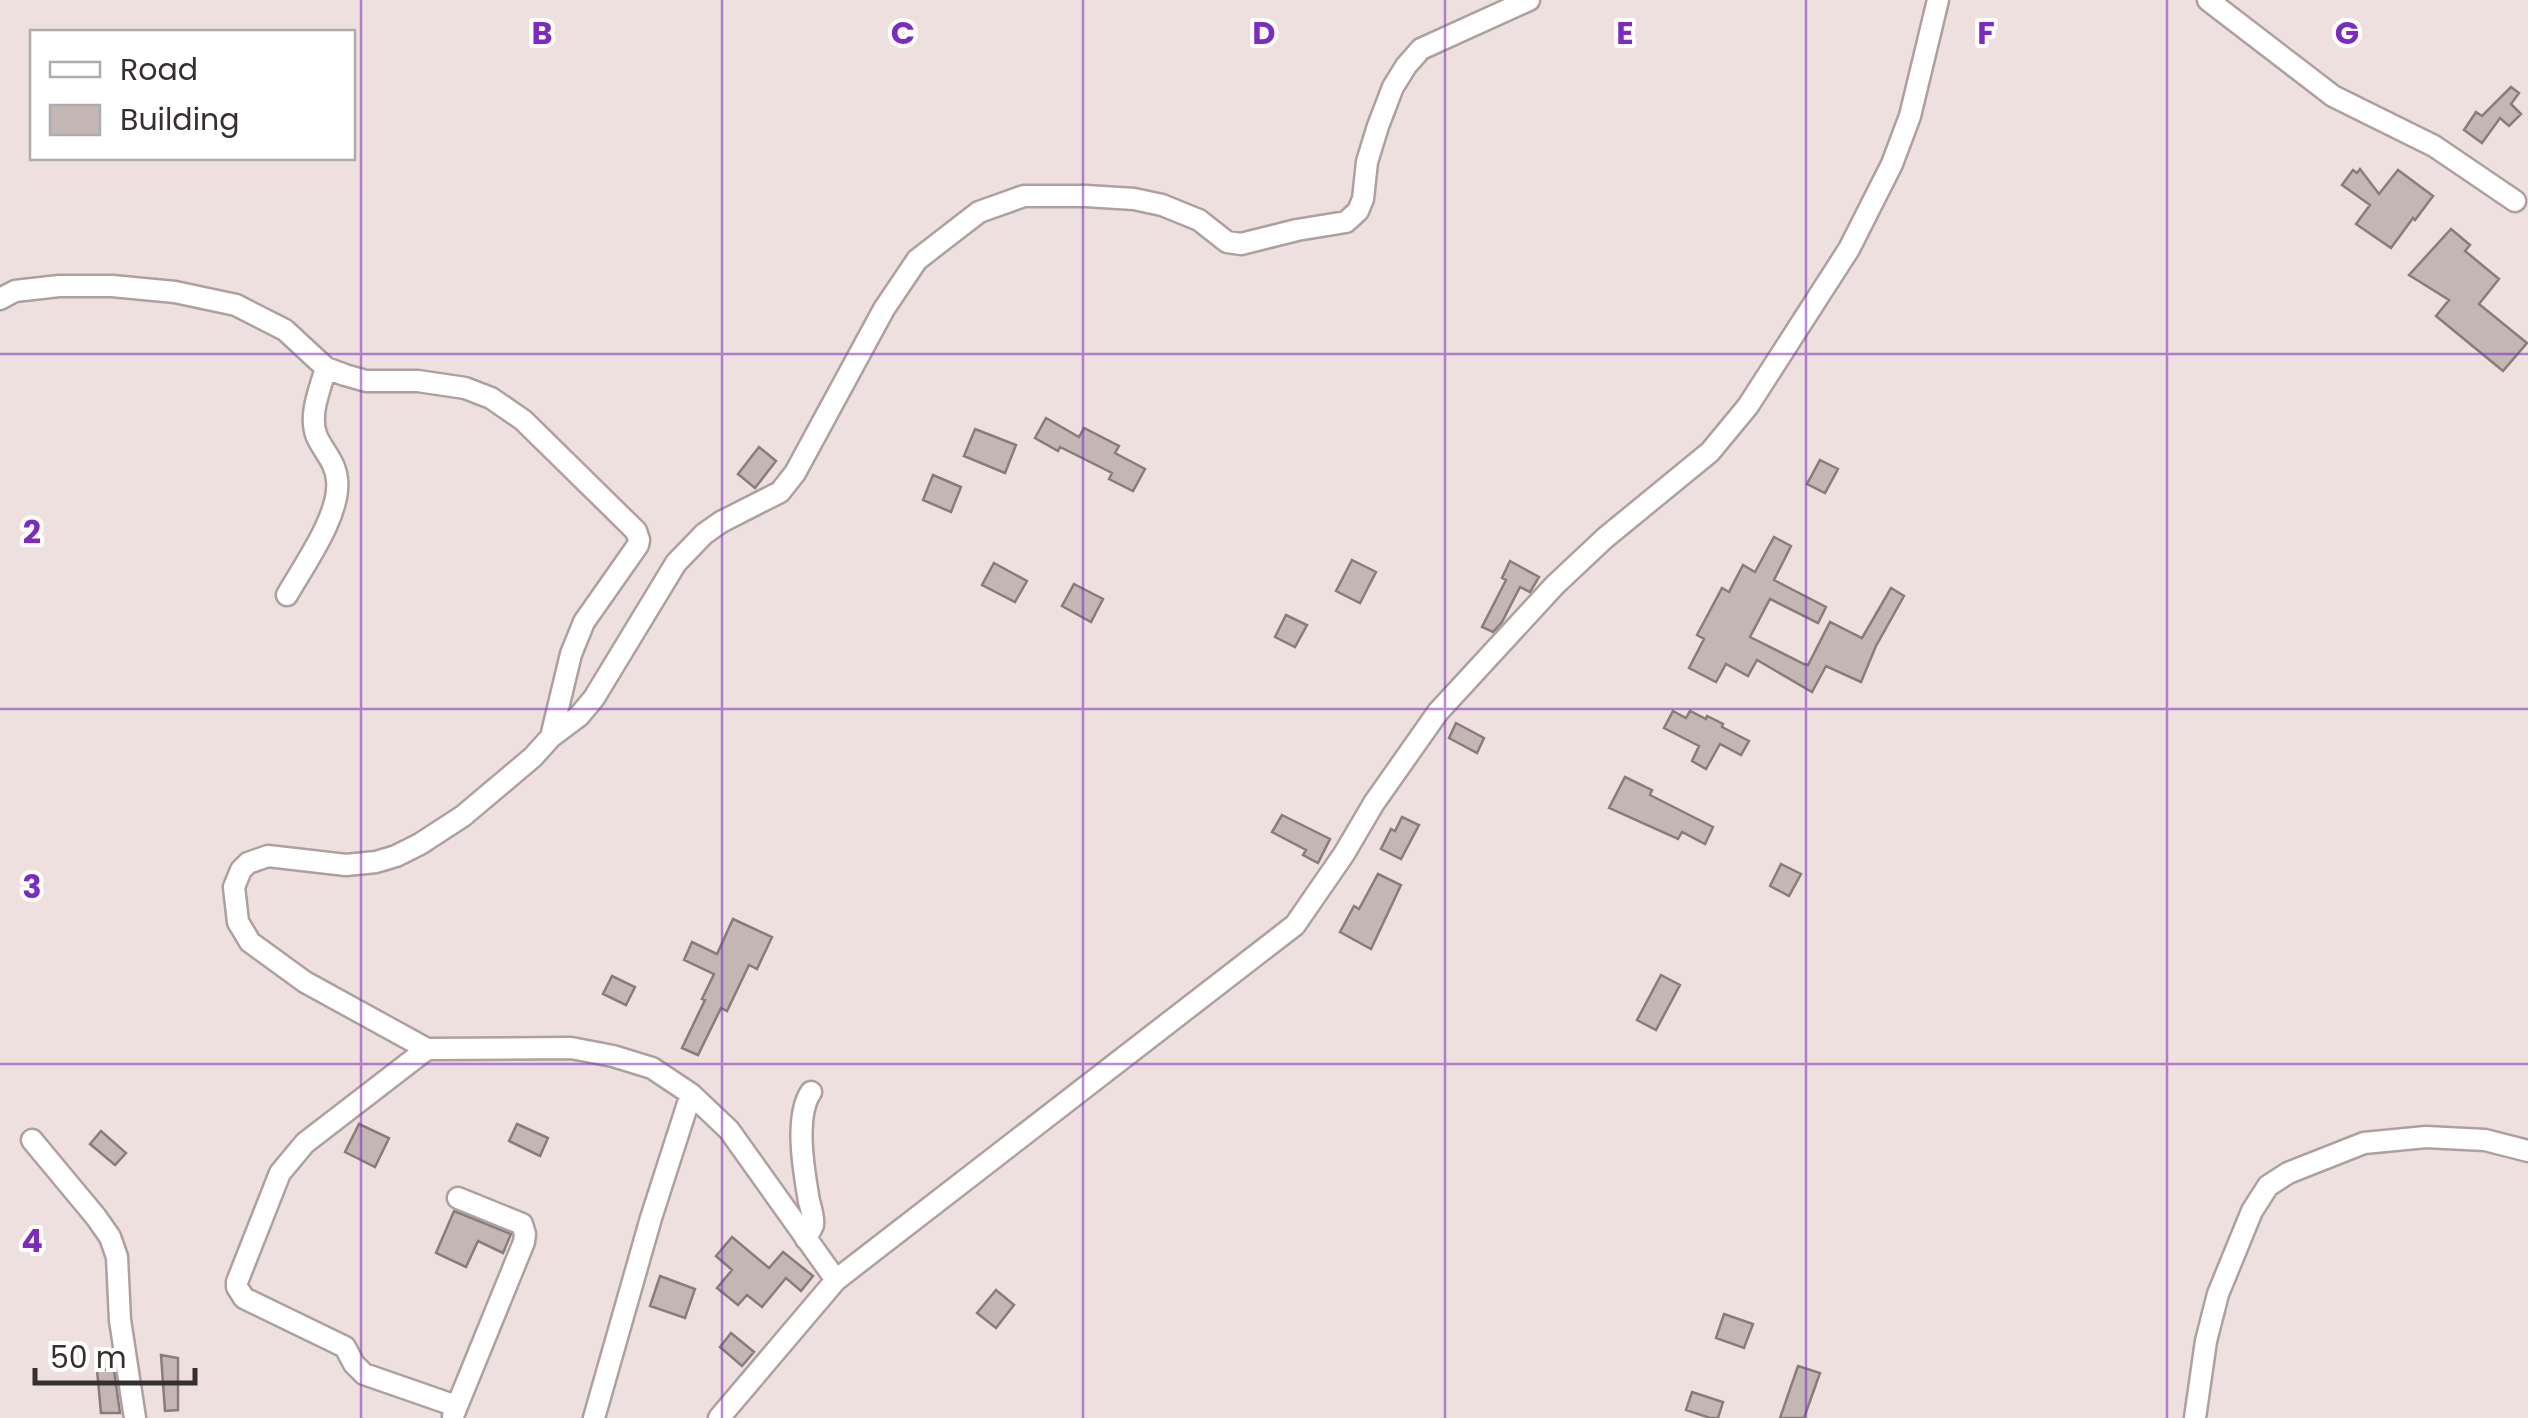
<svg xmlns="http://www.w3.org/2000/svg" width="2528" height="1418" font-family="Poppins,sans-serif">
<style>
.building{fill:#c4b6b5;stroke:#897c7b;stroke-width:2.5}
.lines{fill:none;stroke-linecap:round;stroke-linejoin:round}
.minor-casing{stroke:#aea09f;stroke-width:25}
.minor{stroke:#fff;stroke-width:20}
.grid{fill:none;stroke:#7b2cbf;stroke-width:2.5;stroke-opacity:0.55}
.grid-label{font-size:32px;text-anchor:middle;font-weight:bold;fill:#7b2cbf;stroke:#fff;stroke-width:8;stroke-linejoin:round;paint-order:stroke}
</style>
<rect width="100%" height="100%" fill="#eee0de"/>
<path class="building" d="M 2511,87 L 2519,93 L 2511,104 L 2521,114 L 2509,126 L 2500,118 L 2482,143 L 2464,130 L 2476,112 L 2482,116 Z
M 2360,169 L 2379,194 L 2398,170 L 2433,196 L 2415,220 L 2413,218 L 2391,248 L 2356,224 L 2370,205 L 2342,185 L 2353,170 L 2357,173 Z
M 2451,229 L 2470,245 L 2465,251 L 2499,279 L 2479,304 L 2527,343 L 2503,371 L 2436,316 L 2449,300 L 2409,275 Z
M 1046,418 L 1079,437 L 1084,428 L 1119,446 L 1115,453 L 1145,469 L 1133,491 L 1109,479 L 1112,473 L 1060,447 L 1058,451 L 1035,438 Z
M 975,429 L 1016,445 L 1005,473 L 964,456 Z
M 759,447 L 776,461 L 755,488 L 738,474 Z
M 1820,460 L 1838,469 L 1825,493 L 1807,484 Z
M 933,475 L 961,487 L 951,512 L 923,500 Z
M 1774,537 L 1791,546 L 1774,580 L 1826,607 L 1818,623 L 1770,599 L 1750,637 L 1804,664 L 1808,665 L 1830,622 L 1862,638 L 1891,588 L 1904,596 L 1876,646 L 1861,682 L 1826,666 L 1812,692 L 1757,660 L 1748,676 L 1726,664 L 1716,682 L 1689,668 L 1704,639 L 1697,635 L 1722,588 L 1729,592 L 1743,565 L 1755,572 Z
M 1352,560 L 1376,572 L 1360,603 L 1336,591 Z
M 1510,561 L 1539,577 L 1530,592 L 1520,587 L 1502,622 L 1493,632 L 1482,627 L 1506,580 L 1502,578 Z
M 994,563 L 1027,581 L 1015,602 L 982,585 Z
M 1074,584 L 1103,599 L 1091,622 L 1062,606 Z
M 1286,615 L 1307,625 L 1295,647 L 1275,637 Z
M 1673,711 L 1686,718 L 1690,711 L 1706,719 L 1707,716 L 1723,724 L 1722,727 L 1749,741 L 1741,755 L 1720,744 L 1706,769 L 1692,761 L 1699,746 L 1664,728 Z
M 1456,723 L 1484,738 L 1477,753 L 1449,738 Z
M 1625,777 L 1652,790 L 1650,795 L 1713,827 L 1705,844 L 1682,832 L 1678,839 L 1609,808 Z
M 1282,815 L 1330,839 L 1318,863 L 1303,855 L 1306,850 L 1272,832 Z
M 1402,817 L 1419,825 L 1401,859 L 1381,849 L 1391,829 L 1395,831 Z
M 1781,864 L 1801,874 L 1789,896 L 1770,886 Z
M 1378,874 L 1401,885 L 1371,949 L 1340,932 L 1354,906 L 1359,909 Z
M 733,919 L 772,937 L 757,969 L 749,965 L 727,1011 L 721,1008 L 698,1055 L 682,1048 L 705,1000 L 702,999 L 714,974 L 684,960 L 692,942 L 717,954 Z
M 1661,975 L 1680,985 L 1656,1030 L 1637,1020 Z
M 612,976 L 635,987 L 626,1005 L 603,994 Z
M 359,1124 L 389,1138 L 375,1167 L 345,1152 Z
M 517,1124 L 548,1138 L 540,1156 L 509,1141 Z
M 101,1131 L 126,1153 L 115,1165 L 90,1144 Z
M 454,1211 L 511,1234 L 503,1253 L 478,1241 L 466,1267 L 436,1253 Z
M 732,1237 L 769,1268 L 783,1252 L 813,1276 L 801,1291 L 786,1278 L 762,1307 L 747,1295 L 738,1305 L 717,1288 L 732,1270 L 716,1256 Z
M 660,1276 L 695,1289 L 685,1318 L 650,1306 Z
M 996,1290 L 1014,1305 L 996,1328 L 977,1313 Z
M 1724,1314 L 1753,1324 L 1744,1348 L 1716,1338 Z
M 731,1333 L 754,1352 L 742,1366 L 720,1347 Z
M 161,1355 L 178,1358 L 178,1410 L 165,1411 Z
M 1798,1366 L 1820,1373 L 1804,1418 L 1780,1418 Z
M 97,1370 L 114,1370 L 120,1413 L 101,1413 Z
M 1692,1392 L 1723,1402 L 1718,1418 L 1710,1418 L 1686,1410 Z"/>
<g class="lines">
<defs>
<path id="minor" d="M 2208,0 L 2333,96 L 2434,146 L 2515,201
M 0,299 L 15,291 L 59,286 L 112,286 L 175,292 L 236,305 L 285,330 L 326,368 L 345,375 L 366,381 L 418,381 L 465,388 L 491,398 L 523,420 L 636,531 L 639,540 L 638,545 L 584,622 L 571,654 L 551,737 L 533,757 L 463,816 L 420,844 L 396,856 L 376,862 L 346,865 L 268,856 L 248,863 L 241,870 L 234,887 L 238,922 L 250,942 L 305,982 L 427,1049 L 571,1048 L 613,1056 L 652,1068 L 691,1094 L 729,1130 L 836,1280
M 287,595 C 304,565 341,514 337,480 C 336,463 324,452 317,437 C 308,416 320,389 326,368
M 551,737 L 579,716 L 594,698 L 676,563 L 704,534 L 721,522 L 780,492 L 795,473 L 884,309 L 917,260 L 979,212 L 1024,196 L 1086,196 L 1134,199 L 1162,205 L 1199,220 L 1227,242 L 1241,244 L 1297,230 L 1346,222 L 1358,211 L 1363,199 L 1367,162 L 1378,126 L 1393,87 L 1406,66 L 1421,49 L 1529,0
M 427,1049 L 305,1143 L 280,1173 L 237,1282 L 237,1287 L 244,1298 L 345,1347 L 354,1364 L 364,1374 L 456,1406
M 32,1140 L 96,1217 L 110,1237 L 117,1257 L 120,1320 L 135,1418
M 806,1239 C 808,1234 811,1230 813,1225 C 814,1217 811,1209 809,1201 C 804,1172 794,1117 811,1092
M 453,1416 L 524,1242 L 525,1234 L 522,1224 L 458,1198
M 594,1418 L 651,1218 L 691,1094
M 719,1418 L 836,1280 L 1295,925 L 1344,854 L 1374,803 L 1438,712 L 1555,585 L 1605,538 L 1710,452 L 1748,406 L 1849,249 L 1892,164 L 1910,116 L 1938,0
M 2195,1418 L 2206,1341 L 2218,1294 L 2252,1211 L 2268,1186 L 2288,1173 L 2364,1143 L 2426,1137 L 2485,1140 L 2528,1151"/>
</defs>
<use href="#minor" class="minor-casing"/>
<use href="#minor" class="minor"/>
</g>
<path class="grid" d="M 361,0 L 361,1418M 722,0 L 722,1418M 1083,0 L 1083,1418M 1445,0 L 1445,1418M 1806,0 L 1806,1418M 2167,0 L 2167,1418M 0,354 L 2528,354M 0,709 L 2528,709M 0,1064 L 2528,1064"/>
<g class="grid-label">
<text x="542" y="44">B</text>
<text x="903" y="44">C</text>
<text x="1264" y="44">D</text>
<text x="1625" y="44">E</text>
<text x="1986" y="44">F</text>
<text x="2347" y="44">G</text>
<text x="32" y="543">2</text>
<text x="32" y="898">3</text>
<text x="32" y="1252">4</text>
</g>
<rect x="30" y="30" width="325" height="130" fill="#ffffff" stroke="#aeacac" stroke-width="2.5"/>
<rect x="50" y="62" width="50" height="15" fill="#ffffff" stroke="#aeacac" stroke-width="2.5"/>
<text x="120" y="80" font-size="30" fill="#35302f">Road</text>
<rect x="50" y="105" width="50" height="30" fill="#c4b6b5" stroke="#aeacac" stroke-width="2.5"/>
<text x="120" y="130" font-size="30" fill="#35302f">Building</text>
<path d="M35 1368v15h160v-15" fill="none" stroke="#35302f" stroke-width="5"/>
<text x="50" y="1368" font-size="30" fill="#35302f" stroke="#ffffff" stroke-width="8" paint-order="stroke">50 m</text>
</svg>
